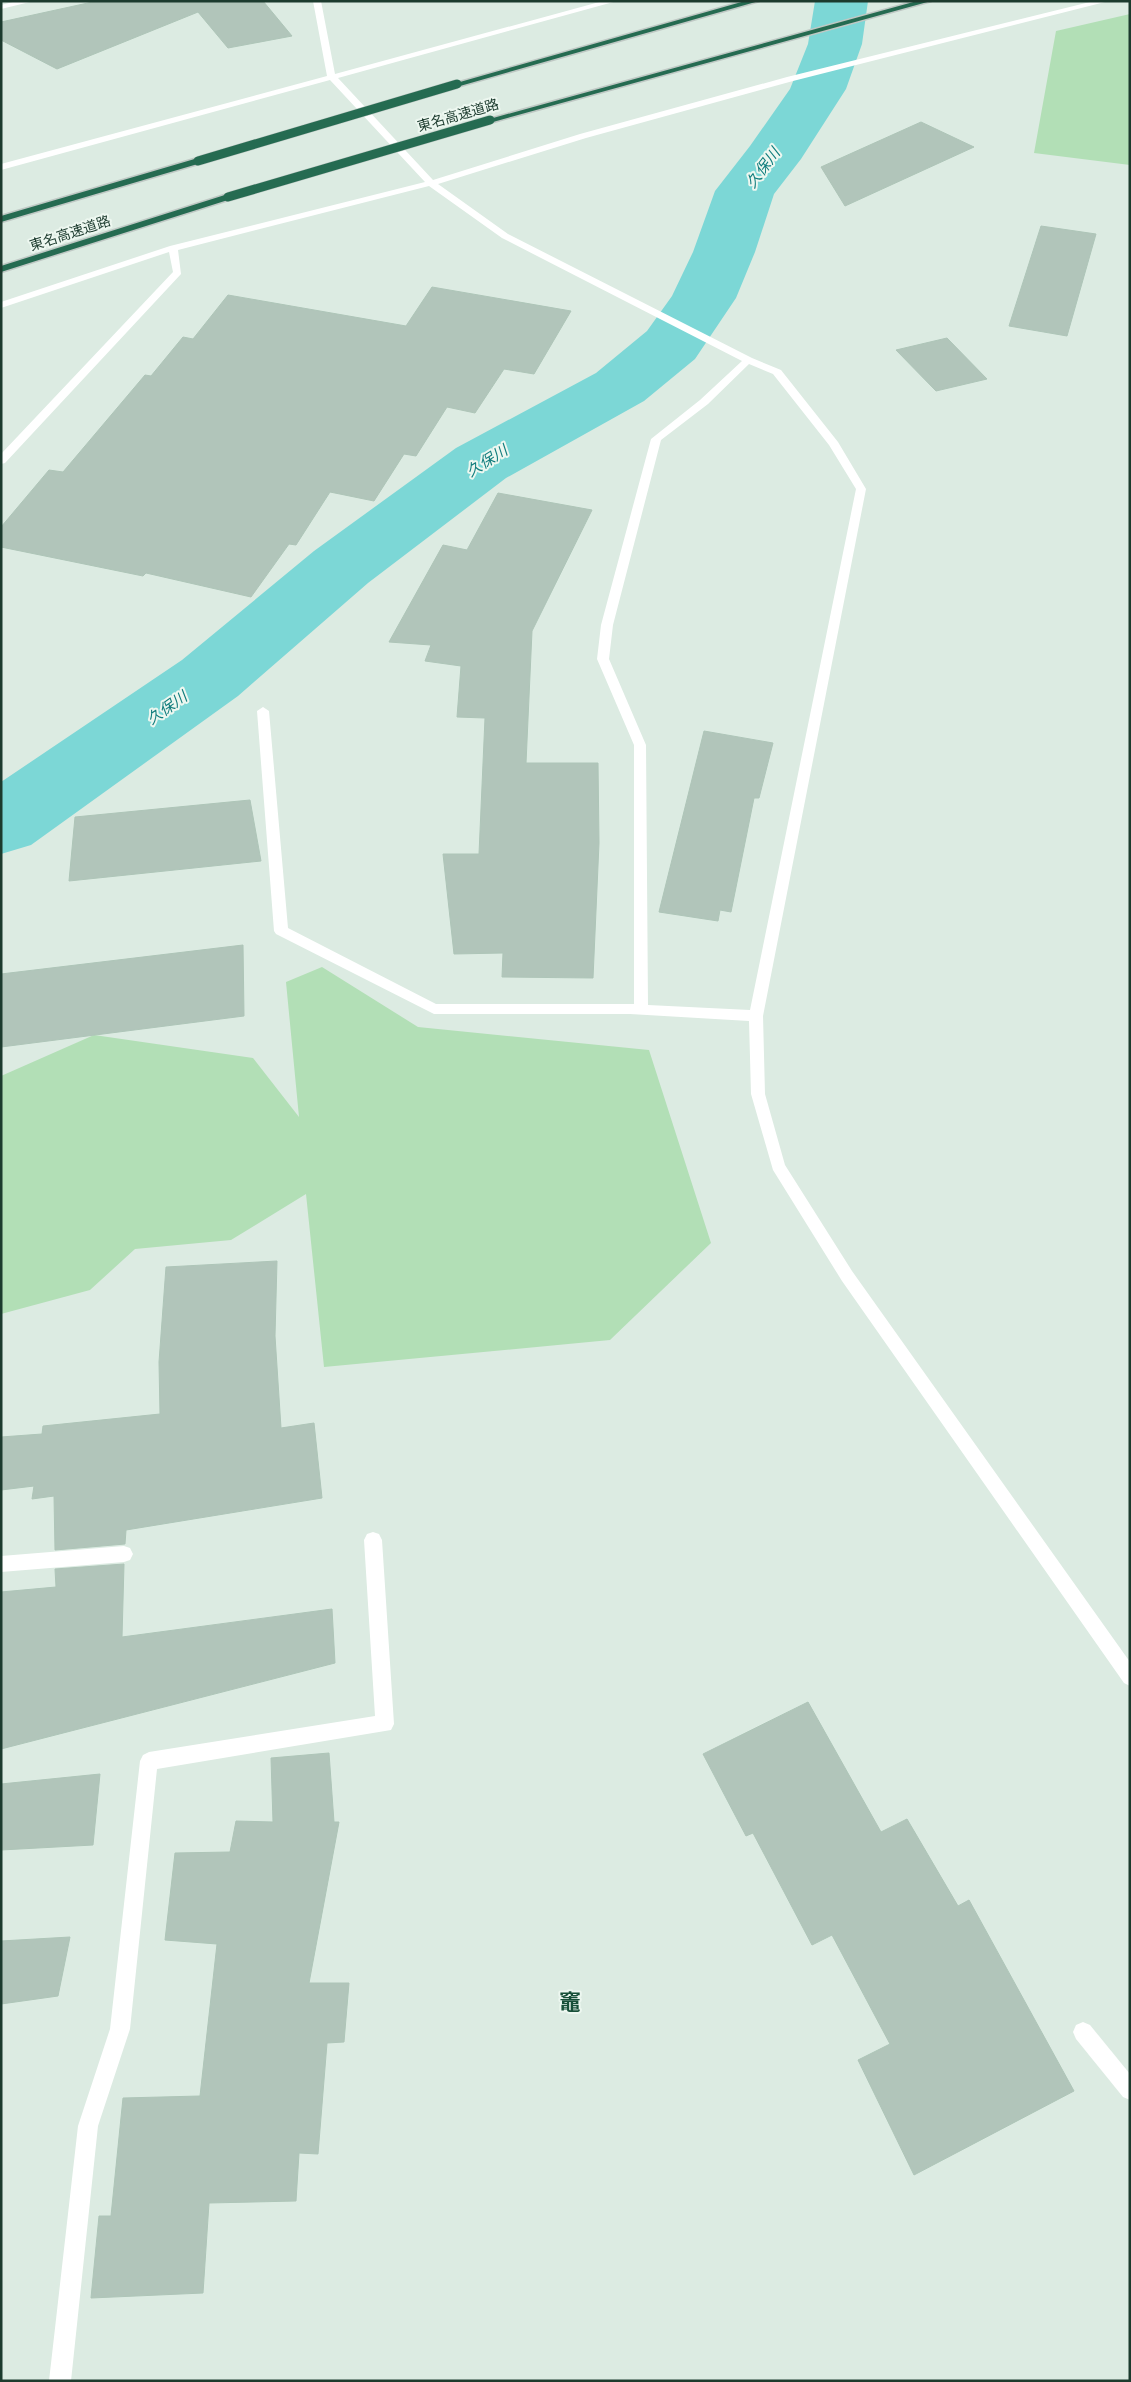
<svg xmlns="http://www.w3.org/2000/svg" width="1131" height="2382" font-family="'DM Sans','Noto Sans JP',sans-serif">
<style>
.green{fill:#b2dfb6}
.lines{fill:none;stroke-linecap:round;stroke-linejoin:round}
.river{fill:#7cd7d6;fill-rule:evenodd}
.building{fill:#b1c5ba;stroke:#aec5b8}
.motorway-casing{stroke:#bfc8c4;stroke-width:3}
.service{fill:#fff;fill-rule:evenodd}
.minor{fill:#fff;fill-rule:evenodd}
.motorway{fill:#256b51;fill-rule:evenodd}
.motorway-bridge-casing{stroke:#bfc8c4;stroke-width:10;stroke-linecap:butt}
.motorway-bridge{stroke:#256b51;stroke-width:9}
.labels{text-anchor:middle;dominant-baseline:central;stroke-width:4;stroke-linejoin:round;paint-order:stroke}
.far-street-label{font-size:14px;fill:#1c3b2e;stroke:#edf7f0}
.far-water-label{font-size:15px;font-style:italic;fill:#117d7d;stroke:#edf7f0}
.near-quarter-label{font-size:22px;font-weight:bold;fill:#174f38;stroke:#edf7f0}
</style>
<rect width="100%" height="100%" fill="#dcebe2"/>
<path class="green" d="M 1130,14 L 1130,165 L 1034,153 L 1056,31 Z
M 322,967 L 418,1027 L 649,1050 L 711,1243 L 610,1340 L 324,1367 L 306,1194 L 231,1240 L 135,1249 L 90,1290 L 1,1314 L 1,1076 L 94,1035 L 253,1058 L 299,1117 L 286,982 Z"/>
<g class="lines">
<path class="river" d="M 815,1 L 868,1 L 862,44 L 846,89 L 801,159 L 774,194 L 755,252 L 736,298 L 695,359 L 644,401 L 506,478 L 368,583 L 238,696 L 31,845 L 1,854 L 1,782 L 182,660 L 314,551 L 456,448 L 596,373 L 647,331 L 672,296 L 693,252 L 715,191 L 750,146 L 790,89 L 808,44 Z"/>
</g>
<path class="building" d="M 97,1 L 263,1 L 292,36 L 228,48 L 198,12 L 57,69 L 1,40 L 1,22 Z
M 921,122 L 974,147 L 845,206 L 821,167 Z
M 1041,226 L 1096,234 L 1067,336 L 1009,326 Z
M 432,287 L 571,311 L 534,374 L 504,369 L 475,413 L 447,407 L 416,456 L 404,454 L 374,501 L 330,492 L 296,545 L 289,544 L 251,597 L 146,573 L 143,576 L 1,547 L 1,527 L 49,470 L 63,472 L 145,375 L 151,376 L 183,337 L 193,339 L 228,295 L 406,326 Z
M 947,338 L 987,379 L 936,391 L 896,350 Z
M 498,493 L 592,510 L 532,631 L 526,763 L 598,763 L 599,843 L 593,978 L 502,977 L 503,953 L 454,954 L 443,854 L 479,854 L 485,718 L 457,717 L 461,666 L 425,661 L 431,645 L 389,642 L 443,545 L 467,550 Z
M 704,731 L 773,743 L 759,798 L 754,798 L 731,912 L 720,910 L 718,921 L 659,912 Z
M 250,800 L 261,861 L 69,881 L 75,817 Z
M 243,945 L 244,1016 L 1,1047 L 1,974 Z
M 277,1261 L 275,1336 L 281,1428 L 314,1423 L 322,1498 L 126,1530 L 125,1544 L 55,1550 L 54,1496 L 32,1499 L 34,1486 L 1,1490 L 1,1437 L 42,1434 L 43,1426 L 160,1414 L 159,1362 L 166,1267 Z
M 124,1564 L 122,1637 L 332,1609 L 335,1663 L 1,1749 L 1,1592 L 56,1587 L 55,1569 Z
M 808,1702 L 881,1832 L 907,1819 L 958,1906 L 969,1900 L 1074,2091 L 914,2175 L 858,2060 L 890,2044 L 832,1935 L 812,1945 L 753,1833 L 746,1836 L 703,1754 Z
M 329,1753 L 334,1822 L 339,1822 L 309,1983 L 349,1983 L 344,2042 L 327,2043 L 318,2154 L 299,2153 L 296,2201 L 209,2203 L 203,2293 L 91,2298 L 99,2216 L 111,2216 L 123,2098 L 200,2096 L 217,1944 L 165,1940 L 175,1853 L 230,1852 L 236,1821 L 273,1822 L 271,1758 Z
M 100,1774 L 93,1845 L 1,1850 L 1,1784 Z
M 70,1937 L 58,1996 L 1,2004 L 1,1941 Z"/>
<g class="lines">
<defs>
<path id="motorway" d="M 745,1 L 759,1 L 460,86 L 453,84 Z
M 917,1 L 931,1 L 493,122 L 486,120 Z
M 198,158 L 202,161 L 201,163 L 1,222 L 1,216 Z
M 228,194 L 233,197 L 231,199 L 1,272 L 1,266 Z"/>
</defs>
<use href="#motorway" class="motorway-casing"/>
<path class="service" d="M 1083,2022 L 1090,2025 L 1130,2074 L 1130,2100 L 1123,2097 L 1076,2039 L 1073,2032 L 1076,2025 Z"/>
<path class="minor" d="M 17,1 L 34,1 L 1,9 L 1,5 Z
M 313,1 L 321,1 L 335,74 L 603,1 L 617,1 L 338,78 L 433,180 L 580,134 L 787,77 L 1094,1 L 1109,1 L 793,81 L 586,138 L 438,184 L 508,234 L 752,358 L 781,370 L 838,442 L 866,489 L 763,1016 L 765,1094 L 785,1165 L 852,1271 L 1130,1662 L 1130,1686 L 1124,1683 L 842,1281 L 773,1170 L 751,1094 L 749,1021 L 630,1014 L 434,1014 L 276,934 L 274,931 L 257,711 L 263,707 L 269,711 L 288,928 L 436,1004 L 634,1004 L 634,745 L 597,659 L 601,625 L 651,439 L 700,400 L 742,361 L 502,238 L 429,186 L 178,250 L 181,274 L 5,463 L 1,464 L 1,454 L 173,272 L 169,252 L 1,308 L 1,302 L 170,246 L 425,182 L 330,80 L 1,170 L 1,164 L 327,76 ZM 749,364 L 773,374 L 829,445 L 856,489 L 750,1010 L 648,1005 L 646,745 L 609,659 L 613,625 L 661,440 L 708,404 Z
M 373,1532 L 379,1534 L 382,1540 L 394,1724 L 391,1730 L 157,1769 L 130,2029 L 98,2126 L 71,2381 L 49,2381 L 78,2126 L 110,2029 L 140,1761 L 143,1755 L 149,1752 L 375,1716 L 364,1540 L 367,1534 Z
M 124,1546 L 130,1548 L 133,1554 L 130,1560 L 124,1562 L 1,1572 L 1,1556 Z"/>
<use href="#motorway" class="motorway"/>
<defs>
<path id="motorway-bridge" d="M 198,161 L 457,84
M 228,197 L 490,120"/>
</defs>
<use href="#motorway-bridge" class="motorway-bridge-casing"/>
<use href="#motorway-bridge" class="motorway-bridge"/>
</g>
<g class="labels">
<g class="far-street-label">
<text transform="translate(458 115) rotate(-16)">東名高速道路</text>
<text transform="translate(70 233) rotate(-18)">東名高速道路</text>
</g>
<g class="far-water-label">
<text transform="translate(763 168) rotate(-53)">久保川</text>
<text transform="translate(487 461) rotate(-32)">久保川</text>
<text transform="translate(167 708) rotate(-35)">久保川</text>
</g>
<g class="near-quarter-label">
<text x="570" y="2002">竈</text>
</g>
</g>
<rect width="1131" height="2382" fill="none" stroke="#1c3b2e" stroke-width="5"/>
</svg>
